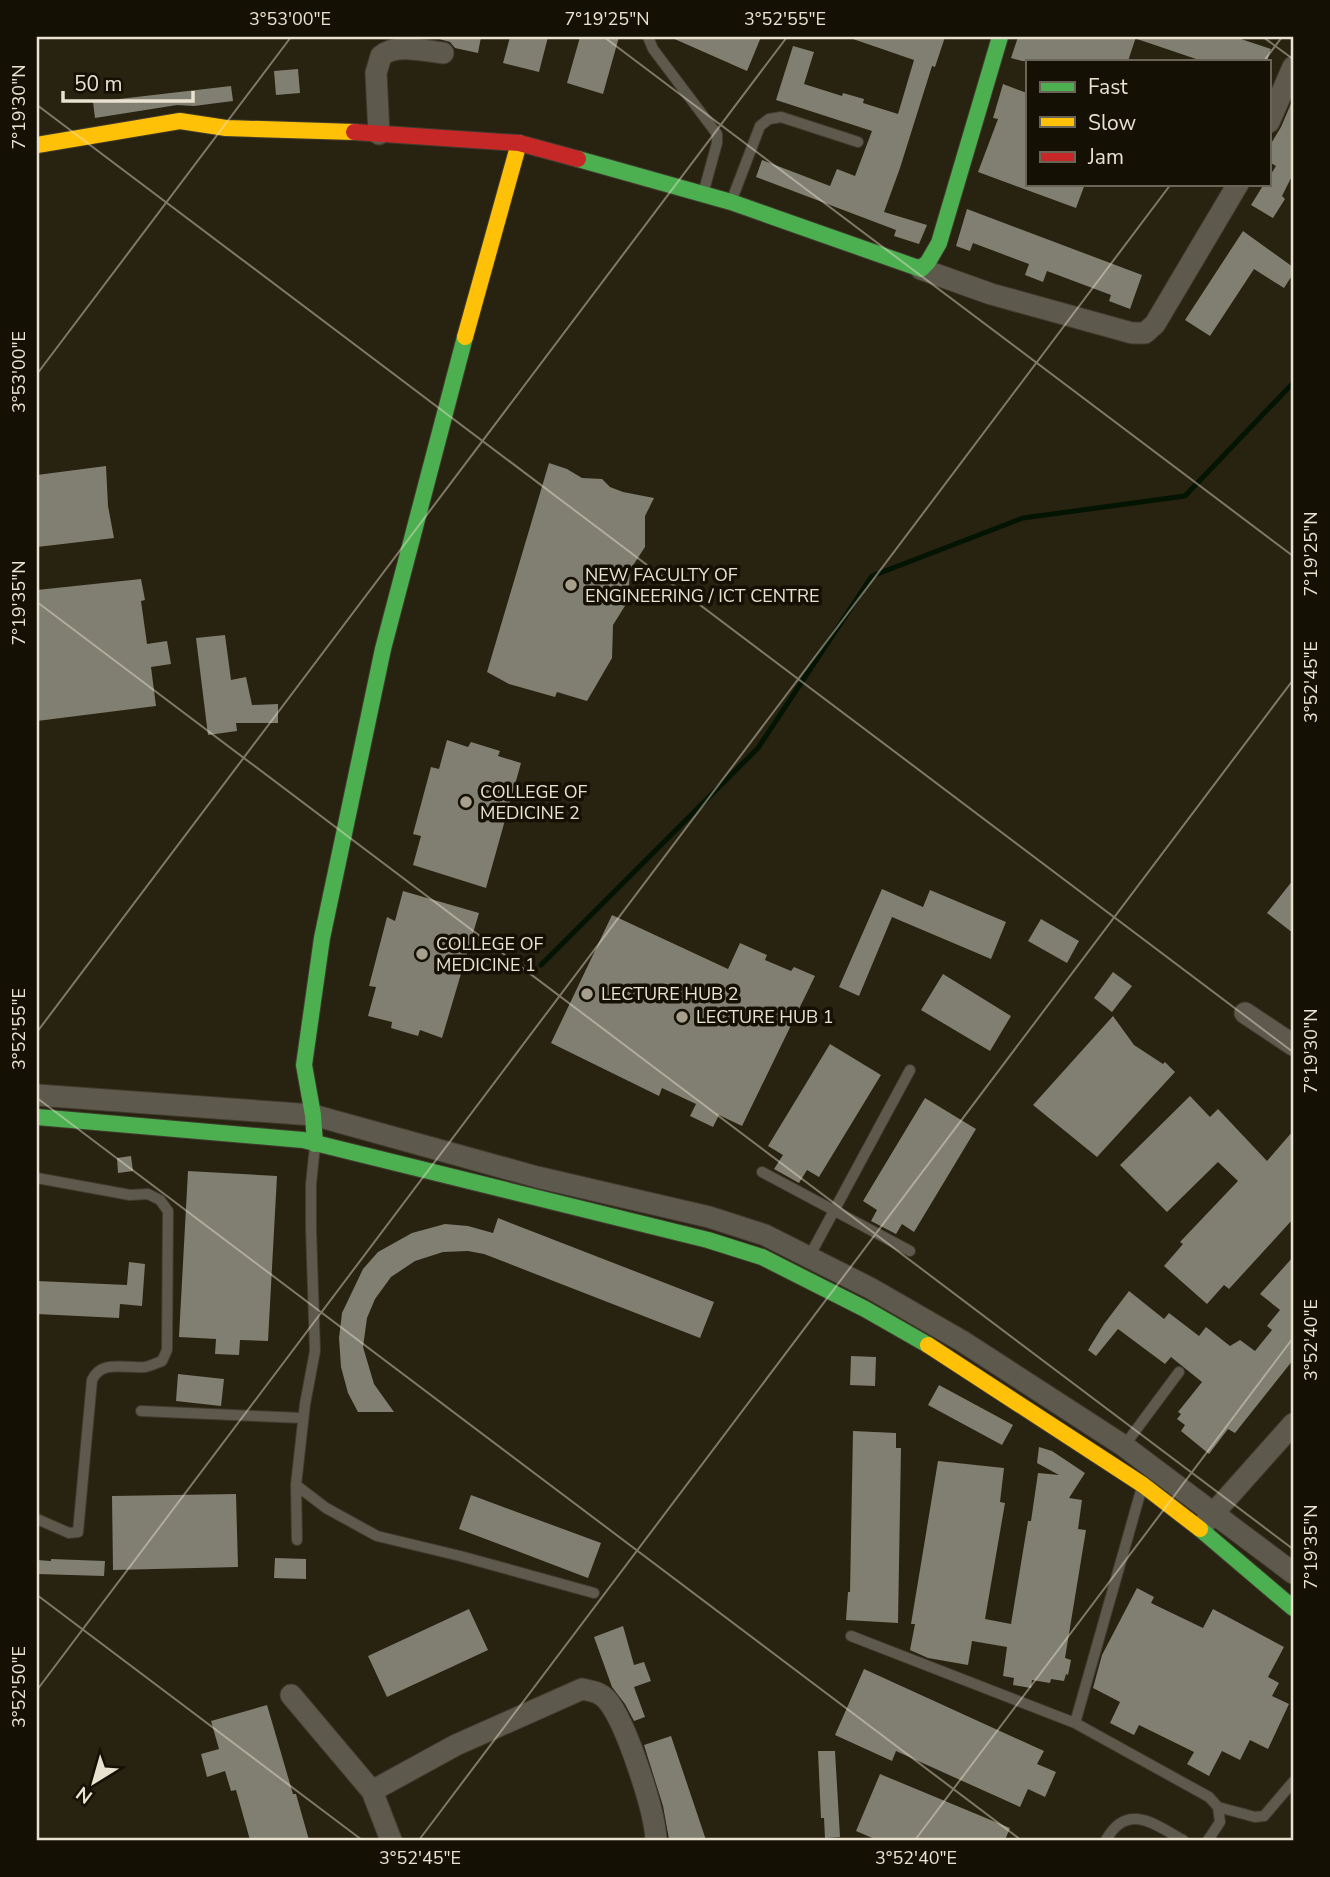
<svg xmlns="http://www.w3.org/2000/svg" width="1330" height="1877" font-family="'Nunito Sans',sans-serif">
<style>
.lines{fill:none;stroke-linecap:round;stroke-linejoin:round}
.stream{stroke:#041402;stroke-width:5}
.building{fill:#817f71}
.lane-casing{stroke:#403b2f;stroke-width:12}
.street-casing{stroke:#403b2f;stroke-width:23}
.fast-casing{stroke:#403b2f;stroke-width:18}
.slow-casing{stroke:#403b2f;stroke-width:18}
.jam-casing{stroke:#403b2f;stroke-width:18}
.lane{stroke:#5e594d;stroke-width:10}
.street{stroke:#5e594d;stroke-width:21}
.fast{stroke:#4caf50;stroke-width:16}
.slow{stroke:#ffc107;stroke-width:16}
.jam{stroke:#c62828;stroke-width:16}
.ticks{fill:none;stroke:#eae2d1;stroke-width:2;stroke-opacity:0.45}
.poi-dot{fill:#a69f8e;stroke:#151004;stroke-width:2.5}
.labels{text-anchor:middle;dominant-baseline:central;stroke-width:7;stroke-linejoin:round;paint-order:stroke}
.poi-label{font-size:18px;fill:#eae2d1;stroke:#151004;text-anchor:start}
.neatline{fill:none;stroke:#eae2d1;stroke-width:2.5}
.ticks-label{font-size:18px;text-anchor:middle;fill:#eae2d1}
</style>
<rect width="100%" height="100%" fill="#282211"/>
<g class="lines">
<path class="stream" d="M 541,965 L 758,748 L 872,576 L 1023,518 L 1185,496 L 1293,383"/>
</g>
<path class="building" d="M 432,37 L 481,37 L 478,53 L 455,48 L 450,42 Z
M 510,37 L 548,37 L 539,72 L 503,63 Z
M 580,37 L 619,37 L 603,94 L 567,83 Z
M 670,37 L 761,37 L 747,71 Z
M 854,37 L 945,37 L 935,67 L 932,66 L 900,168 L 884,212 L 927,225 L 919,244 L 894,236 L 896,230 L 756,177 L 762,160 L 830,186 L 837,169 L 855,176 L 872,131 L 776,100 L 793,46 L 814,52 L 804,84 L 842,96 L 843,93 L 864,99 L 863,103 L 898,114 L 914,60 L 853,39 Z
M 1018,37 L 1136,37 L 1128,61 L 1022,61 L 1011,58 Z
M 1138,37 L 1235,37 L 1271,49 L 1267,61 L 1202,61 L 1137,39 Z
M 298,69 L 300,93 L 276,95 L 274,71 Z
M 1003,84 L 1027,93 L 1027,184 L 1085,184 L 1076,208 L 978,172 L 998,119 L 993,118 Z
M 231,86 L 233,101 L 194,106 L 177,105 L 95,118 L 93,102 Z
M 1293,99 L 1293,174 L 1282,196 L 1285,199 L 1273,218 L 1251,205 L 1264,184 L 1269,184 L 1269,177 L 1276,166 L 1269,162 L 1269,147 L 1281,127 Z
M 967,209 L 1142,275 L 1130,309 L 1109,301 L 1111,295 L 1047,271 L 1043,282 L 1025,275 L 1029,264 L 973,243 L 970,251 L 956,246 Z
M 1243,231 L 1293,267 L 1293,274 L 1284,288 L 1254,269 L 1210,336 L 1185,320 Z
M 549,463 L 567,469 L 582,478 L 602,479 L 610,487 L 623,492 L 654,498 L 645,516 L 645,547 L 630,570 L 628,601 L 613,625 L 612,658 L 587,701 L 557,692 L 555,697 L 509,684 L 487,672 Z
M 106,466 L 108,506 L 114,538 L 37,547 L 37,475 Z
M 141,579 L 145,600 L 141,601 L 147,644 L 167,641 L 171,664 L 151,667 L 156,706 L 37,721 L 37,590 Z
M 225,635 L 231,680 L 246,677 L 252,705 L 278,704 L 278,723 L 236,723 L 237,731 L 208,735 L 196,638 Z
M 447,740 L 468,747 L 471,742 L 500,751 L 498,756 L 521,763 L 486,888 L 413,865 L 421,836 L 413,834 L 431,767 L 439,769 Z
M 1293,880 L 1293,933 L 1267,913 Z
M 882,889 L 923,907 L 930,890 L 1006,922 L 991,959 L 892,917 L 859,996 L 839,987 Z
M 403,891 L 479,913 L 442,1038 L 420,1030 L 418,1036 L 391,1028 L 392,1022 L 368,1016 L 376,987 L 369,986 L 387,917 L 395,921 Z
M 612,915 L 728,969 L 740,943 L 767,955 L 765,960 L 791,971 L 794,967 L 815,976 L 742,1126 L 719,1115 L 713,1127 L 690,1116 L 696,1104 L 662,1088 L 659,1096 L 551,1043 Z
M 1041,919 L 1079,941 L 1067,963 L 1028,941 Z
M 1113,972 L 1132,986 L 1112,1012 L 1094,998 Z
M 943,974 L 1011,1016 L 990,1051 L 921,1010 Z
M 1113,1016 L 1134,1045 L 1163,1064 L 1165,1062 L 1175,1072 L 1097,1157 L 1033,1105 Z
M 830,1044 L 881,1075 L 819,1177 L 807,1170 L 799,1183 L 774,1169 L 783,1155 L 768,1146 Z
M 1190,1096 L 1210,1117 L 1218,1109 L 1267,1161 L 1293,1131 L 1293,1219 L 1229,1289 L 1224,1285 L 1207,1304 L 1164,1266 L 1183,1244 L 1180,1242 L 1238,1181 L 1218,1162 L 1167,1212 L 1120,1165 Z
M 925,1098 L 976,1129 L 914,1232 L 902,1224 L 896,1234 L 871,1221 L 877,1210 L 863,1201 Z
M 131,1156 L 133,1171 L 118,1173 L 117,1158 Z
M 188,1171 L 277,1176 L 268,1341 L 240,1340 L 239,1355 L 215,1354 L 216,1339 L 179,1337 Z
M 498,1218 L 714,1302 L 700,1338 L 484,1254 L 468,1251 L 443,1252 L 415,1261 L 391,1277 L 375,1299 L 367,1318 L 363,1347 L 374,1384 L 394,1412 L 358,1412 L 348,1393 L 341,1367 L 339,1338 L 342,1313 L 363,1269 L 378,1252 L 412,1233 L 445,1224 L 468,1226 L 493,1233 Z
M 1293,1257 L 1293,1360 L 1235,1433 L 1228,1429 L 1209,1454 L 1181,1431 L 1185,1425 L 1177,1419 L 1181,1414 L 1178,1412 L 1202,1382 L 1171,1357 L 1165,1364 L 1118,1329 L 1096,1356 L 1088,1350 L 1104,1324 L 1129,1291 L 1164,1319 L 1169,1313 L 1199,1336 L 1206,1327 L 1230,1346 L 1240,1340 L 1255,1351 L 1272,1330 L 1267,1326 L 1280,1310 L 1260,1294 Z
M 129,1262 L 145,1264 L 142,1306 L 120,1304 L 119,1318 L 37,1314 L 37,1281 L 127,1285 Z
M 851,1356 L 876,1357 L 875,1386 L 850,1385 Z
M 178,1374 L 224,1379 L 221,1406 L 176,1401 Z
M 939,1385 L 1013,1425 L 1002,1445 L 928,1405 Z
M 853,1431 L 896,1433 L 896,1448 L 901,1448 L 898,1623 L 846,1620 L 848,1592 L 850,1592 Z
M 1039,1447 L 1052,1451 L 1085,1473 L 1069,1498 L 1082,1500 L 1078,1529 L 1086,1530 L 1065,1658 L 1071,1660 L 1068,1675 L 1066,1674 L 1064,1681 L 1051,1679 L 1050,1683 L 1032,1680 L 1031,1688 L 1013,1685 L 1014,1678 L 1003,1676 L 1007,1647 L 972,1641 L 968,1665 L 928,1658 L 910,1650 L 915,1624 L 911,1624 L 938,1461 L 1004,1468 L 1000,1502 L 1005,1503 L 985,1619 L 1011,1624 L 1028,1521 L 1031,1521 L 1038,1473 L 1059,1475 L 1037,1463 Z
M 236,1494 L 238,1567 L 113,1570 L 112,1496 Z
M 471,1495 L 601,1543 L 588,1578 L 459,1529 Z
M 275,1558 L 306,1559 L 306,1579 L 274,1578 Z
M 51,1559 L 105,1561 L 104,1576 L 37,1574 L 37,1560 L 51,1561 Z
M 1137,1588 L 1154,1597 L 1151,1603 L 1203,1628 L 1213,1609 L 1284,1647 L 1268,1677 L 1279,1683 L 1272,1696 L 1289,1704 L 1268,1749 L 1250,1740 L 1240,1760 L 1222,1751 L 1209,1776 L 1187,1764 L 1194,1752 L 1139,1725 L 1134,1735 L 1110,1723 L 1120,1702 L 1093,1688 L 1102,1655 Z
M 469,1609 L 488,1650 L 387,1697 L 368,1656 Z
M 623,1626 L 634,1665 L 644,1662 L 651,1681 L 634,1687 L 645,1717 L 634,1721 L 625,1704 L 612,1687 L 594,1637 Z
M 864,1669 L 1044,1751 L 1037,1764 L 1056,1772 L 1045,1797 L 1028,1789 L 1020,1807 L 896,1751 L 892,1761 L 835,1735 Z
M 267,1705 L 293,1794 L 296,1794 L 309,1840 L 250,1840 L 236,1790 L 231,1791 L 225,1771 L 207,1777 L 201,1754 L 219,1749 L 211,1721 Z
M 671,1736 L 706,1840 L 669,1839 L 663,1806 L 644,1745 Z
M 818,1751 L 835,1751 L 840,1837 L 825,1838 L 824,1818 L 821,1818 Z
M 880,1774 L 1010,1828 L 1005,1840 L 877,1840 L 856,1831 Z"/>
<g class="lines">
<defs>
<path id="lane" d="M 648,37 L 653,49 L 717,134 L 717,143 L 703,194
M 731,202 L 760,126 L 769,119 L 781,117 L 858,142
M 762,1172 L 910,1251
M 37,1178 L 130,1195 L 148,1194 L 160,1200 L 168,1211 L 167,1350 L 162,1361 C 156,1363 151,1366 145,1367 C 125,1369 102,1359 92,1380 L 78,1532 L 69,1533 L 37,1519
M 809,1257 L 910,1070
M 141,1411 L 303,1418
M 1124,1446 L 1179,1372
M 296,1485 L 326,1508 L 377,1536 L 460,1556 L 594,1593
M 1142,1487 L 1075,1723 L 1209,1797 L 1218,1807 L 1220,1822 L 1208,1840
M 297,1540 L 296,1485 L 305,1404 L 315,1351 L 311,1229 L 311,1184 L 315,1146
M 851,1636 L 1075,1723
M 1218,1807 L 1255,1817 L 1264,1816 L 1293,1782
M 1106,1840 C 1127,1802 1154,1824 1183,1840"/>
<path id="street" d="M 1269,122 L 1293,67
M 379,134 L 376,73 L 381,56 C 396,43 425,51 443,53
M 921,269 L 991,294 L 1132,333 L 1145,333 L 1155,324 L 1238,184
M 1245,1013 L 1293,1045
M 37,1095 L 313,1115 L 537,1177 L 709,1217 L 765,1235 L 870,1288 L 962,1341 L 1124,1446 L 1293,1573
M 1204,1524 L 1293,1424
M 291,1695 L 372,1791 L 391,1840
M 372,1791 L 456,1745 L 582,1689 C 592,1691 600,1692 607,1700 C 626,1722 655,1811 656,1840"/>
<path id="fast" d="M 578,159 L 731,202 L 921,269 L 928,262 L 939,243 L 1000,37
M 37,1117 L 303,1140 L 708,1240 L 762,1257 L 865,1309 L 928,1345
M 315,1144 L 313,1115 L 304,1065 L 322,938 L 383,649 L 465,337
M 1200,1529 L 1293,1608"/>
<path id="slow" d="M 37,145 L 180,121 L 226,128 L 354,132
M 465,337 L 519,143
M 928,1345 L 1143,1485 L 1200,1529"/>
<path id="jam" d="M 354,132 L 519,143 L 578,159"/>
</defs>
<use href="#lane" class="lane-casing"/>
<use href="#street" class="street-casing"/>
<use href="#fast" class="fast-casing"/>
<use href="#slow" class="slow-casing"/>
<use href="#jam" class="jam-casing"/>
<use href="#lane" class="lane"/>
<use href="#street" class="street"/>
<use href="#fast" class="fast"/>
<use href="#slow" class="slow"/>
<use href="#jam" class="jam"/>
</g>
<path class="ticks" d="M 604,37 L 1293,556M 1263,37 L 1293,59M 1264,61 L 1282,37M 37,105 L 1293,1052M 37,374 L 291,37M 37,602 L 1293,1549M 37,1032 L 787,37M 37,1098 L 1021,1840M 37,1595 L 362,1840M 37,1690 L 1171,184M 419,1840 L 1293,680M 915,1840 L 1293,1338"/>
<g class="poi-dot">
<circle cx="571" cy="585" r="7"/>
<circle cx="466" cy="802" r="7"/>
<circle cx="422" cy="954" r="7"/>
<circle cx="587" cy="994" r="7"/>
<circle cx="682" cy="1017" r="7"/>
</g>
<g class="labels">
<g class="poi-label">
<text x="585" y="575">NEW FACULTY OF<tspan x="585" dy="21">ENGINEERING / ICT CENTRE</tspan></text>
<text x="480" y="792">COLLEGE OF<tspan x="480" dy="21">MEDICINE 2</tspan></text>
<text x="436" y="944">COLLEGE OF<tspan x="436" dy="21">MEDICINE 1</tspan></text>
<text x="601" y="994">LECTURE HUB 2</text>
<text x="696" y="1017">LECTURE HUB 1</text>
</g>
</g>
<rect width="1330" height="1877" fill="none" stroke="#151004" stroke-width="77"/>
<rect x="1026" y="60" width="245" height="126" fill="#151004" stroke="#6a6456" stroke-width="2"/>
<rect x="1040" y="82" width="35" height="10" fill="#4caf50" stroke="#6a6456" stroke-width="2"/>
<text x="1088" y="94" font-size="21" fill="#eae2d1">Fast</text>
<rect x="1040" y="117" width="35" height="10" fill="#ffc107" stroke="#6a6456" stroke-width="2"/>
<text x="1088" y="130" font-size="21" fill="#eae2d1">Slow</text>
<rect x="1040" y="152" width="35" height="10" fill="#c62828" stroke="#6a6456" stroke-width="2"/>
<text x="1088" y="164" font-size="21" fill="#eae2d1">Jam</text>
<g transform="translate(94 1782) rotate(217)" stroke="#151004" stroke-width="5" paint-order="stroke">
<path d="M0-5L12 26L0 18L-12 26Z" fill="#eae2d1"/>
<text y="-10" font-size="19" font-weight="bold" text-anchor="middle" fill="#eae2d1">N</text>
</g>
<path d="M63 91v10h130v-10" fill="none" stroke="#eae2d1" stroke-width="3.5"/>
<text x="74" y="91" font-size="21" fill="#eae2d1" stroke="#151004" stroke-width="5" paint-order="stroke">50 m</text>
<rect x="38" y="38" width="1254" height="1801" class="neatline"/>
<g class="ticks-label">
<text x="290" y="25">3°53'00"E</text>
<text x="607" y="25">7°19'25"N</text>
<text x="785" y="25">3°52'55"E</text>
<text transform="translate(19 107) rotate(-90)" y="6">7°19'30"N</text>
<text transform="translate(19 372) rotate(-90)" y="6">3°53'00"E</text>
<text transform="translate(1311 554) rotate(-90)" y="6">7°19'25"N</text>
<text transform="translate(19 603) rotate(-90)" y="6">7°19'35"N</text>
<text transform="translate(1311 682) rotate(-90)" y="6">3°52'45"E</text>
<text transform="translate(19 1029) rotate(-90)" y="6">3°52'55"E</text>
<text transform="translate(1311 1051) rotate(-90)" y="6">7°19'30"N</text>
<text transform="translate(1311 1340) rotate(-90)" y="6">3°52'40"E</text>
<text transform="translate(1311 1547) rotate(-90)" y="6">7°19'35"N</text>
<text transform="translate(19 1687) rotate(-90)" y="6">3°52'50"E</text>
<text x="420" y="1864">3°52'45"E</text>
<text x="916" y="1864">3°52'40"E</text>
</g>
</svg>
